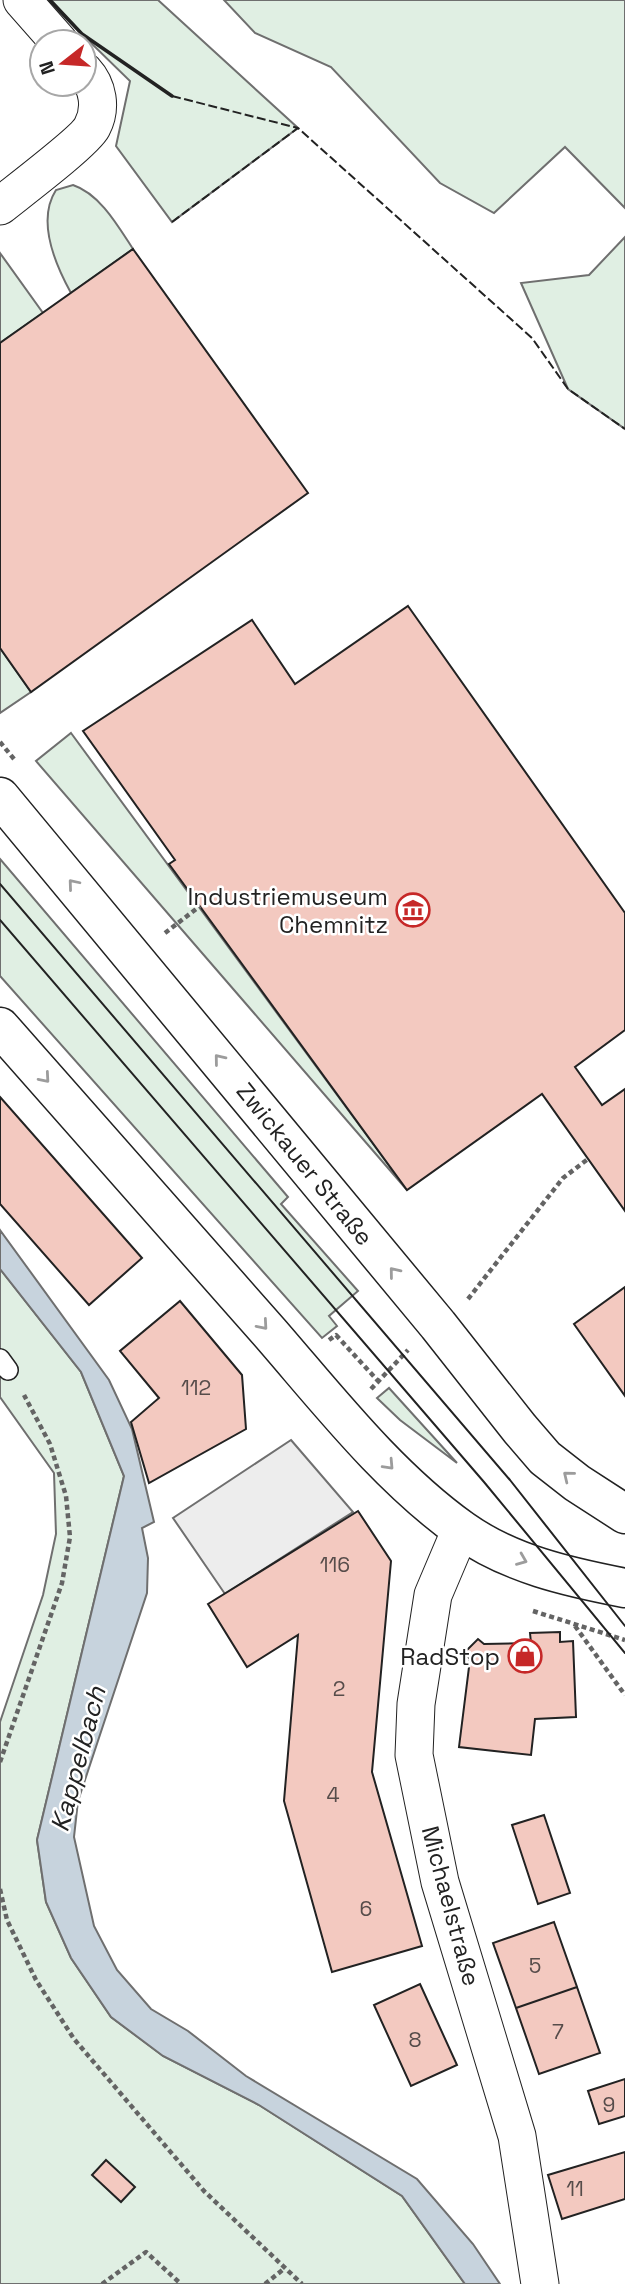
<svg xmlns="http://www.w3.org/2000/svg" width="625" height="2284" font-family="'Space Grotesk',sans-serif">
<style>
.green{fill:#e0efe3;stroke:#6f6f6f;stroke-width:2}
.parking{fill:#ededed;stroke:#6f6f6f;stroke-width:2}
.water{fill:#c7d3dd;stroke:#6f6f6f;stroke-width:2}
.building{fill:#f3c9c0;stroke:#222;stroke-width:2}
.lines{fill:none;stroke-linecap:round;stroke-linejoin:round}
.service-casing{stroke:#222;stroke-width:22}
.minor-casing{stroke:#222;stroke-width:39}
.primary-casing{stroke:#222;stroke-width:41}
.path{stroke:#646464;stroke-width:4.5;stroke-dasharray:5 3.5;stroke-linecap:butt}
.service{stroke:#fff;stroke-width:19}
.minor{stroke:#fff;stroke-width:37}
.primary{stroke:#fff;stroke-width:38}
.tram{stroke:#222;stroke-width:2}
.fence{stroke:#222;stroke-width:2;stroke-dasharray:9 3.5;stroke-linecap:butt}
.wall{stroke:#222;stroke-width:3.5}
.oneway{stroke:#9c9c9c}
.labels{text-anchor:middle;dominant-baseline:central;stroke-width:5;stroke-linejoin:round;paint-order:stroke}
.number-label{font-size:21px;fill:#564c4a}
.poi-label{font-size:24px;fill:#222;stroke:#fff;text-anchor:end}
.street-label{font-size:24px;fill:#222;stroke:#fff}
.water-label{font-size:26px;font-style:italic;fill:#222;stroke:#fff}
</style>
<rect width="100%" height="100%" fill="#fff"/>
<path class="green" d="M 47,0 L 158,0 L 298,128 L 172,222 L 116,146 L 130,81 Z
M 224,0 L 625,0 L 625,208 L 565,147 L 494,213 L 440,183 L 331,67 L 255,33 Z
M 73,185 C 100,194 118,226 133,249 L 71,293 C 55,264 36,221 56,190 Z
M 625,237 L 625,429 L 568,389 L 521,283 L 589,275 Z
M 0,253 L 43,313 L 0,343 Z
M 0,648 L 31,692 L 0,713 Z
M 71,733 L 407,1190 L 36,761 Z
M 0,859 L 288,1197 L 281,1204 L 358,1291 L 329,1316 L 337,1326 L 322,1338 L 0,976 Z
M 0,1269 L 81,1372 L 124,1476 L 37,1840 L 46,1902 L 71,1958 L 111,2017 L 163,2056 L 259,2105 L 402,2196 L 465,2284 L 0,2284 L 0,1722 L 43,1595 L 56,1534 L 54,1473 L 0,1397 Z
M 389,1388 L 457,1463 L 400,1420 L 377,1398 Z"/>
<path class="parking" d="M 291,1440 L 353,1512 L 225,1594 L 173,1518 Z"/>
<path class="water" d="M 0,1230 L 109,1380 L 132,1429 L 154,1522 L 142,1528 L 148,1558 L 147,1593 L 78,1801 L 74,1837 L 94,1926 L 117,1970 L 151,2009 L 188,2031 L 246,2076 L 417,2179 L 473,2244 L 500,2284 L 465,2284 L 402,2196 L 259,2105 L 163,2056 L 111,2017 L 71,1958 L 46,1902 L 37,1840 L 124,1476 L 81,1372 L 0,1269 Z"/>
<path class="building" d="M 133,249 L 308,493 L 31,692 L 0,648 L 0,343 Z
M 408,606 L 625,913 L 625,1030 L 575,1067 L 602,1105 L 625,1089 L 625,1211 L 542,1094 L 407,1190 L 169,864 L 175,860 L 83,731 L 252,620 L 295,684 Z
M 0,1097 L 142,1258 L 89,1305 L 0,1204 Z
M 625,1287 L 625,1396 L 574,1324 Z
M 180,1301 L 242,1375 L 246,1429 L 149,1483 L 131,1422 L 159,1398 L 120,1351 Z
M 358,1511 L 391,1561 L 372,1772 L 422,1946 L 332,1972 L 284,1801 L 298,1635 L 247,1667 L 208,1604 Z
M 560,1632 L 560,1642 L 573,1641 L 576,1717 L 535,1719 L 531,1755 L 459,1747 L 470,1659 L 464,1653 L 478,1639 L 484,1644 L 531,1643 L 530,1633 Z
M 544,1815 L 570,1893 L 538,1904 L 512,1825 Z
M 554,1922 L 577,1987 L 516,2008 L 493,1943 Z
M 420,1984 L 457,2065 L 411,2086 L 374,2005 Z
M 577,1987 L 600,2053 L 539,2074 L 516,2008 Z
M 625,2079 L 625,2116 L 599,2124 L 588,2091 Z
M 625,2152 L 625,2199 L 562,2219 L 548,2175 Z
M 106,2160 L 135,2187 L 121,2202 L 92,2175 Z"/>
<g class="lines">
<defs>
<path id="service" d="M 0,1359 L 8,1370"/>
<path id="minor" d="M 22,0 L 59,42
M 0,206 C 16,193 85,141 92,127 C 102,108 98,86 84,71
M 461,1529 L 433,1595 L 416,1704 L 414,1755 L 440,1882 L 517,2136 L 540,2284"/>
<path id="primary" d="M 0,797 L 438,1325 L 520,1429 L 545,1458 L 577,1483 L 625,1514
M 0,1027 C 90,1129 180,1231 270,1333 C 329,1401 388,1477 462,1530 C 510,1564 568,1577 625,1588"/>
</defs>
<use href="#service" class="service-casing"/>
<use href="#minor" class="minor-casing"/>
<use href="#primary" class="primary-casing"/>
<path class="path" d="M 0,742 L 14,759
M 165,933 L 200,906
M 468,1299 L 563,1178 L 588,1159
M 329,1340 L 336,1335 L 379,1382
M 371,1389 L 408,1350
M 533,1611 L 625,1640
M 575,1626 L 625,1695
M 0,1762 L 62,1583 L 70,1537 L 66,1496 L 50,1444 L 24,1395
M 0,1889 L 7,1920 L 36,1980 L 74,2039 L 204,2191 L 302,2284
M 102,2284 L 146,2252 L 181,2284
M 265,2284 L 285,2268"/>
<use href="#service" class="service"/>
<use href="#minor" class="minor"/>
<use href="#primary" class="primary"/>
<path class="tram" d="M 0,884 L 510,1480 L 625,1626
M 0,920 L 484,1482 L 625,1653"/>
<path class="fence" d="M 172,96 L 298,128
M 172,222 L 298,128 L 532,338 L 568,389 L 625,429"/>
<path class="wall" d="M 50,0 L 82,34 L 172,96"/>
</g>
<defs><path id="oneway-chevron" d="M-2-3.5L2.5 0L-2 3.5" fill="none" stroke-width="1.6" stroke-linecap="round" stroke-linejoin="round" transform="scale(1.75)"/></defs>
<g class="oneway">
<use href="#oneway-chevron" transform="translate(73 884) rotate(-130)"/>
<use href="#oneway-chevron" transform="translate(219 1059) rotate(-129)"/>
<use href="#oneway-chevron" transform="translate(45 1078) rotate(49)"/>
<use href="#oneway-chevron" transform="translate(394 1272) rotate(-129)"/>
<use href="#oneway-chevron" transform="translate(263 1325) rotate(49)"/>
<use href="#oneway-chevron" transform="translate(389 1465) rotate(47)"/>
<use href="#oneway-chevron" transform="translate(568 1476) rotate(-141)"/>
<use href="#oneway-chevron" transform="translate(522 1560) rotate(22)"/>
</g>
<defs>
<symbol id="museum-ring" viewBox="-11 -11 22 22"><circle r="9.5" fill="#fff" stroke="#c62828" stroke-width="1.5"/><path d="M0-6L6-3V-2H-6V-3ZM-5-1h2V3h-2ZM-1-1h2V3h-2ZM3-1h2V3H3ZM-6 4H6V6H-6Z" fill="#c62828"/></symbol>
<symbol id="shop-ring" viewBox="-11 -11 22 22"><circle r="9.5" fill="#fff" stroke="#c62828" stroke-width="1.5"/><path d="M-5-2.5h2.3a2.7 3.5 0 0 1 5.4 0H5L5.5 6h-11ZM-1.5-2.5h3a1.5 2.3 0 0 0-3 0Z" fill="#c62828"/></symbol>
</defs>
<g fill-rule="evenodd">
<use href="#museum-ring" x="394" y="891" width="38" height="38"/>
<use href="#shop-ring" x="506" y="1637" width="38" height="38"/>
</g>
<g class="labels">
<g class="number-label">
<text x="196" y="1387">112</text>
<text x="335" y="1564">116</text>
<text x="339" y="1688">2</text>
<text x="333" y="1794">4</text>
<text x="366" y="1908">6</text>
<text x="535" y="1965">5</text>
<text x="558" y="2031">7</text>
<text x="415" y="2039">8</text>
<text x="609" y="2104">9</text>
<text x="575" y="2188">11</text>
</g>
<g class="poi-label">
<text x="388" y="896">Industriemuseum<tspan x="388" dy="28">Chemnitz</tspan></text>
<text x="500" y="1656">RadStop</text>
</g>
<g class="street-label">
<text transform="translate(305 1164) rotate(51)">Zwickauer Straße</text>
<text transform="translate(451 1906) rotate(75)">Michaelstraße</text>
</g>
<g class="water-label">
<text transform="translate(78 1759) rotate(-75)">Kappelbach</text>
</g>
</g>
<g transform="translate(63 63) rotate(253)"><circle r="33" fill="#ffffff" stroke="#a7a7a7" stroke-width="2"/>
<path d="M0-5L12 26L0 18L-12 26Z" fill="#c62828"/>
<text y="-10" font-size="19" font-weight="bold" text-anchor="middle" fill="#222222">N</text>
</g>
</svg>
